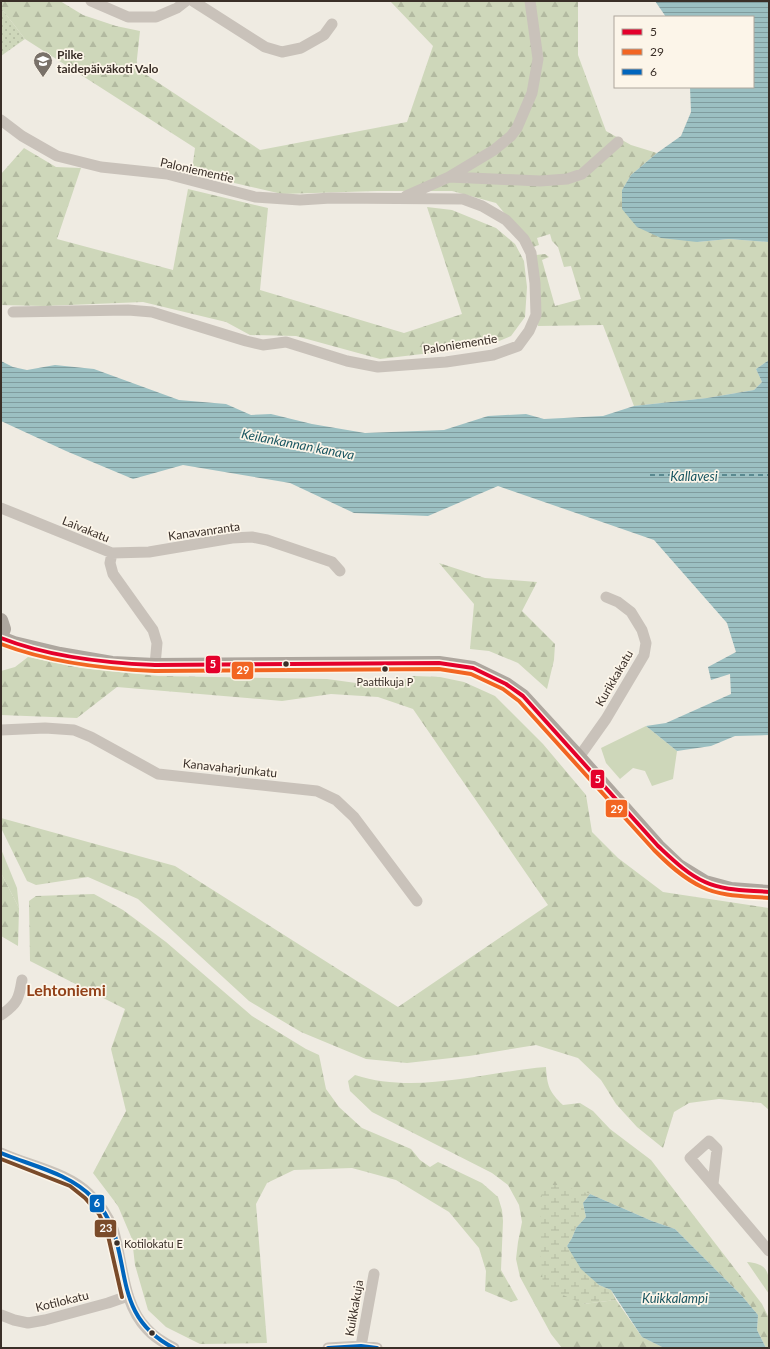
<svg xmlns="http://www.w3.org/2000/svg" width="770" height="1349" font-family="Lato,sans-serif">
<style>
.green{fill:#ced7ba}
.forest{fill:url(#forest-firs)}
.wetland{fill:url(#wetland-marsh)}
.park{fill:url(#park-dots)}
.water{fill:url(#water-rules)}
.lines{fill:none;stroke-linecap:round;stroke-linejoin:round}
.ferry{stroke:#195560;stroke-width:1;stroke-dasharray:5 4;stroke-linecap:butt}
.minor{stroke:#c9c2ba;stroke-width:11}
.major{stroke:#aea79f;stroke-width:14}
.bus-1-casing{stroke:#fcf5e9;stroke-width:7}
.bus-2-casing{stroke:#fcf5e9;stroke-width:7}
.bus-3-casing{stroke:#fcf5e9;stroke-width:7}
.bus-4-casing{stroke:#fcf5e9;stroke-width:7}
.bus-1{stroke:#e4002b;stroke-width:4}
.bus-2{stroke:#f26522;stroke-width:4}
.bus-3{stroke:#0065bd;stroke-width:4}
.bus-4{stroke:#7a4b2a;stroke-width:4}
.bus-dot{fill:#3a2f28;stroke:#fcf5e9;stroke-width:1.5}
.labels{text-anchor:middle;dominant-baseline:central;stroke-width:3.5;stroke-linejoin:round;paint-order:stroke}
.bus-label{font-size:11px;fill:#3a2f28;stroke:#fcf5e9}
.poi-label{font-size:12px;font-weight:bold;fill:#3a2f28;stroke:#fcf5e9;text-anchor:start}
.street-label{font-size:12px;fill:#3a2f28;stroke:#fcf5e9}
.water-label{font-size:13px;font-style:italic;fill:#195560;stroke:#fcf5e9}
.district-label{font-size:16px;font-weight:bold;fill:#924118;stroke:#fcf5e9}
.line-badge{stroke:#fcf5e9;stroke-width:1.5}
.badge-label{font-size:11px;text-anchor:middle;font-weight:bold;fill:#fff}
</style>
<defs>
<pattern id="forest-firs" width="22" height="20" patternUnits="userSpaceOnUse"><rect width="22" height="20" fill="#ced7ba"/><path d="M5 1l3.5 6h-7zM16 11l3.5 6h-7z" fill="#b2b9a0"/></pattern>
<pattern id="wetland-marsh" width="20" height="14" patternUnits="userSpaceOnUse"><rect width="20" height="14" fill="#ced7ba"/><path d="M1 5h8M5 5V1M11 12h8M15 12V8" fill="none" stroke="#b2b9a0"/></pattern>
<pattern id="park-dots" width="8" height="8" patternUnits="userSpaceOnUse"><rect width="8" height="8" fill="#ced7ba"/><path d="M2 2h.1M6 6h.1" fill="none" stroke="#b2b9a0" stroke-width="1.8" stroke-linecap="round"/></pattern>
<pattern id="water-rules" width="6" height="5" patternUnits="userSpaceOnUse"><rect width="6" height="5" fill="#9cc0c2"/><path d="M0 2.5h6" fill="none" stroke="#809c9e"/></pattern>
</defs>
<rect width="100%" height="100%" fill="#efebe2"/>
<path class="green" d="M 646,726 L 677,751 L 673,779 L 652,786 L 645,771 L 633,768 L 620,779 L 606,763 L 601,748 Z
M 1,849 L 17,888 L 19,908 L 1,873 Z
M 747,1262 C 770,1264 769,1274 769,1294 Z"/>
<path class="forest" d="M 1,1 L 60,1 L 83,15 L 116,26 L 140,31 L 136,68 L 260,150 L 407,122 L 433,46 L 390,1 L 578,1 L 578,55 L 606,131 L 631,145 L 657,153 L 631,175 L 622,190 L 697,242 L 729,239 L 769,242 L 769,360 L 756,369 L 762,382 L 754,390 L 707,398 L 634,406 L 603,325 L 538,326 L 539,294 L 536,255 L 545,254 L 549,257 L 542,260 L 555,306 L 581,299 L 571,266 L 564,267 L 558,247 L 552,241 L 550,234 L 537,238 L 539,245 L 533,247 L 496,203 L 452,191 L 377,191 L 282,194 L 230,182 L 192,170 L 195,148 L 25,39 L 1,8 Z
M 24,148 L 56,167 L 81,168 L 57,239 L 173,270 L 188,189 L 268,208 L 260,290 L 404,333 L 462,314 L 427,207 L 452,210 L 496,228 L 515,244 L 524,261 L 527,287 L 525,317 L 511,336 L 492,344 L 464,349 L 380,359 L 296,336 L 250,335 L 226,322 L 143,302 L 44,306 L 1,305 L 1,174 Z
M 439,563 L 485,578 L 537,582 L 522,611 L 555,644 L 554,660 L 547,689 L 518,663 L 489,651 L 470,649 L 474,604 Z
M 28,657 L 81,668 L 158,676 L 327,679 L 385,687 L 414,676 L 440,677 L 464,682 L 495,696 L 543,744 L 586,795 L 592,832 L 618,858 L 663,892 L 769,908 L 769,1110 L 761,1103 L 719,1099 L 689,1103 L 674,1112 L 663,1148 L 637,1127 L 616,1104 L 601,1080 L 578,1058 L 536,1045 L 469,1056 L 407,1063 L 366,1059 L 301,1032 L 249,1001 L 138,899 L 88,877 L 36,885 L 27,881 L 1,828 L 1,818 L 175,866 L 398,1007 L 548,905 L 413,709 L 378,697 L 331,694 L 282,701 L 117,687 L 77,718 L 1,715 L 1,671 L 15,667 Z
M 1,873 L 19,908 L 18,946 L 1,936 Z
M 94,894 L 123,910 L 166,942 L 252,1016 L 306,1049 L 319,1055 L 326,1089 L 339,1107 L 362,1128 L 411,1149 L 420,1160 L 430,1167 L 438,1162 L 482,1183 L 498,1197 L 502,1210 L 503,1221 L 501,1270 L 518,1300 L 511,1302 L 485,1291 L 486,1271 L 479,1248 L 449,1212 L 396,1180 L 352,1168 L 294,1170 L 267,1183 L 256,1204 L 267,1343 L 200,1344 L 166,1327 L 148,1310 L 135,1265 L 132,1239 L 118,1206 L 93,1173 L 126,1111 L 111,1049 L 125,1009 L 30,961 L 29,901 L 36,896 Z
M 546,1067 C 547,1085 549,1092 563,1105 L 580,1103 L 593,1111 L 610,1129 L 651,1160 L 762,1304 L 769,1318 L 769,1348 L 766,1348 L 757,1330 L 758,1315 L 742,1296 L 675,1229 L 652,1221 L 590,1194 L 543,1185 L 583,1304 L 616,1300 L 642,1337 L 664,1348 L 562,1348 L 551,1334 L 520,1277 L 516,1259 L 518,1242 L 522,1222 L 519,1205 L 508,1185 L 492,1173 L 372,1112 L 350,1091 L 348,1081 L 355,1075 C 417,1095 483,1072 546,1067 Z"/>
<path class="wetland" d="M 542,1185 L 559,1185 L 590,1194 L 583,1203 L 586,1217 L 576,1228 L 572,1238 L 567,1246 L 599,1285 L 611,1290 L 616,1300 L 583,1304 L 543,1286 L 540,1244 Z"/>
<path class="park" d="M 1,8 L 25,39 L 1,56 Z"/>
<path class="water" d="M 655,1 L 769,1 L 769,242 L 729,239 L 697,242 L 661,238 L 637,227 L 622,209 L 622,190 L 631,175 L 657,153 L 681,136 L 691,112 L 690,87 L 753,87 L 753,17 L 666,17 Z
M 769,360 L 769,735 L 735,736 L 711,746 L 677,751 L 646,726 L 666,723 L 731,694 L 730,674 L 711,680 L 708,667 L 736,652 L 727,623 L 654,540 L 498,486 L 428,516 L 354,513 L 290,483 L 183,465 L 133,479 L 66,451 L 1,421 L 1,361 L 13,367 L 27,370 L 55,365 L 94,369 L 179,400 L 226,404 L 251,415 L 271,414 L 312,424 L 365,433 L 444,430 L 488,416 L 526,414 L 544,419 L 603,416 L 634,406 L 707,398 L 754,390 L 762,382 L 756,369 Z
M 590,1194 L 652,1221 L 675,1229 L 742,1296 L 758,1315 L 757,1330 L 766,1348 L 664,1348 L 642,1337 L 611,1290 L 599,1285 L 581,1269 L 567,1246 L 572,1238 L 576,1228 L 586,1217 L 583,1203 Z"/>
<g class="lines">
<path class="ferry" d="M 650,475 L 769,475"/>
<path class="minor" d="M 91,1 L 128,17 L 156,17 L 177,8 L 186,1
M 193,1 L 265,47 L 282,52 L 301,48 L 324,35 L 332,24
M 1,120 L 22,136 L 57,156 L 101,167 L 167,174 L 255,197 L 300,200 L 331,198 L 463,199 L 482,206 L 506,220 L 524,239 L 531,253 L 535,283 L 536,315 L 529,331 L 518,346 L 493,355 L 446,362 L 378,367 L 347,361 L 286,342 L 263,345 L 246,341 L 152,312 L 128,310 L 13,312
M 449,177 L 540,181 L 567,179 L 582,174 L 618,142
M 406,196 L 449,177 L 494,150 L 511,136 L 517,128 L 532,93 L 538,59 L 530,1
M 1,508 L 112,553 L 110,563 L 113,574 L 153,630 L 157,643 L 155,665
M 112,553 L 149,552 L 232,538 L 252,537 L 267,540 L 332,562 L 340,571
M 1,730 L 45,728 L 74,730 L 91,737 L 158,774 L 317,791 L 336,800 L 354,817 L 417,901
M 579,757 L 606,719 L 644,655 L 646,643 L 642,630 L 631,612 L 618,602 L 606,597
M 1,1015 C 17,1004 19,999 22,980
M 1,1153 C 29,1166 67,1172 89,1194 C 99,1203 108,1216 113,1229 C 123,1260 122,1304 147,1329 C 155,1338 164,1343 174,1348
M 713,1184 L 717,1149 L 709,1141 L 690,1158 L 769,1251
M 1,1315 L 14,1320 L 28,1323 L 45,1320 L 108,1303 L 128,1296
M 361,1346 L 374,1274
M 328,1348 L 361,1346 L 377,1348"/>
<path class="major" d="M 1,620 L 4,629 L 1,637
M 1,638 L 14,643 L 60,654 L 112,663 L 155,665 L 439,663 L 473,668 L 506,684 L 523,696 L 579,757 L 658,846 L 679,866 L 705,882 L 731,889 L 769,892"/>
<defs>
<path id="bus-1" d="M 1,638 C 49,657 104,663 155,665 L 439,663 L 473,668 L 506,684 L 523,696 L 658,846 C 672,859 687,874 705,882 C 724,891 748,890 769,892"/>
<path id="bus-2" d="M 1,644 C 48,662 105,669 155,671 L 439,669 L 471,674 L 503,689 L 519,701 L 654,850 C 668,864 683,878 702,887 C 722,897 747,896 769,898"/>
<path id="bus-3" d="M 1,1153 C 32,1166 69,1173 93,1198 C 139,1245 103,1312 174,1348
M 328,1348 L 361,1346 L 377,1348"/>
<path id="bus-4" d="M 1,1159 L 70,1186 L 85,1198 L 99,1214 L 107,1231 L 122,1297"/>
</defs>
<use href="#bus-1" class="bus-1-casing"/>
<use href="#bus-2" class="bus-2-casing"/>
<use href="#bus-3" class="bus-3-casing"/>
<use href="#bus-4" class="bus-4-casing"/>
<use href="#bus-1" class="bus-1"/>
<use href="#bus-2" class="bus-2"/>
<use href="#bus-3" class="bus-3"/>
<use href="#bus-4" class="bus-4"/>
</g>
<defs>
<symbol id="school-pin" viewBox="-11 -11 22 30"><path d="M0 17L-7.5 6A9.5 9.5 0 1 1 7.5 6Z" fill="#797169" stroke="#fcf5e9"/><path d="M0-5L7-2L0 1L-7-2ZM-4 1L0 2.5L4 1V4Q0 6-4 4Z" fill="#fff"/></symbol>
</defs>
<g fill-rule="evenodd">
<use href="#school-pin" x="32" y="50" width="22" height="30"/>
</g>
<g class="bus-dot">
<circle cx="286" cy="664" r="3.5"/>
<circle cx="385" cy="669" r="3.5"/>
<circle cx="117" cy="1243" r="3.5"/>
<circle cx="152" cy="1333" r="3.5"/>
</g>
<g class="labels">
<g class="bus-label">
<text x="385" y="681">Paattikuja P</text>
<text x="124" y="1243" text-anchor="start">Kotilokatu E</text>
</g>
<g class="poi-label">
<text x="57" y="54">Pilke<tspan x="57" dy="14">taidepäiväkoti Valo</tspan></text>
</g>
<g class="street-label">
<text transform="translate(197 170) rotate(13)">Paloniementie</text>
<text transform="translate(460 344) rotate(-9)">Paloniementie</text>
<text transform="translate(86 529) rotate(22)">Laivakatu</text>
<text transform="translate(204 531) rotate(-8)">Kanavanranta</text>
<text transform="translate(614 678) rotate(-60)">Kurikkakatu</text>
<text transform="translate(230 768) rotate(6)">Kanavaharjunkatu</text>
<text transform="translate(62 1301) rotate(-14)">Kotilokatu</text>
<text transform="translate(354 1308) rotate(-80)">Kuikkakuja</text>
</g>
<g class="water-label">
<text transform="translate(298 444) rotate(11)">Keilankannan kanava</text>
<text x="694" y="476">Kallavesi</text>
<text x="675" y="1298">Kuikkalampi</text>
</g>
<g class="district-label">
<text x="66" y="989">Lehtoniemi</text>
</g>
</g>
<g class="line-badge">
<rect x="205" y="655" width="16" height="19" rx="4" fill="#e4002b"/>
<rect x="231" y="661" width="23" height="19" rx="4" fill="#f26522"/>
<rect x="590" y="769" width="15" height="20" rx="4" fill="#e4002b"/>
<rect x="605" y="799" width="23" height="19" rx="4" fill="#f26522"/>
<rect x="89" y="1194" width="16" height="19" rx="4" fill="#0065bd"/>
<rect x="94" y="1219" width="23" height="19" rx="4" fill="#7a4b2a"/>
</g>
<g class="badge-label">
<text x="213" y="668">5</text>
<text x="243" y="674">29</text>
<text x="598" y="783">5</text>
<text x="617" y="813">29</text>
<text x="97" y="1207">6</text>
<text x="106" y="1232">23</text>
</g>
<rect width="770" height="1349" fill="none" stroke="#3a2f28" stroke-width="4"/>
<rect x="614" y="16" width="140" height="72" fill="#fcf5e9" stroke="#aea69c"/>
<rect x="622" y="29" width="20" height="6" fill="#e4002b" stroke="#aea69c"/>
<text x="650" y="36" font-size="12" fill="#3a2f28">5</text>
<rect x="622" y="49" width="20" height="6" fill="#f26522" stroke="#aea69c"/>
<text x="650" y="56" font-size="12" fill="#3a2f28">29</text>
<rect x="622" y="69" width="20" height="6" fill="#0065bd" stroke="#aea69c"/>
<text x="650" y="76" font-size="12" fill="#3a2f28">6</text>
</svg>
